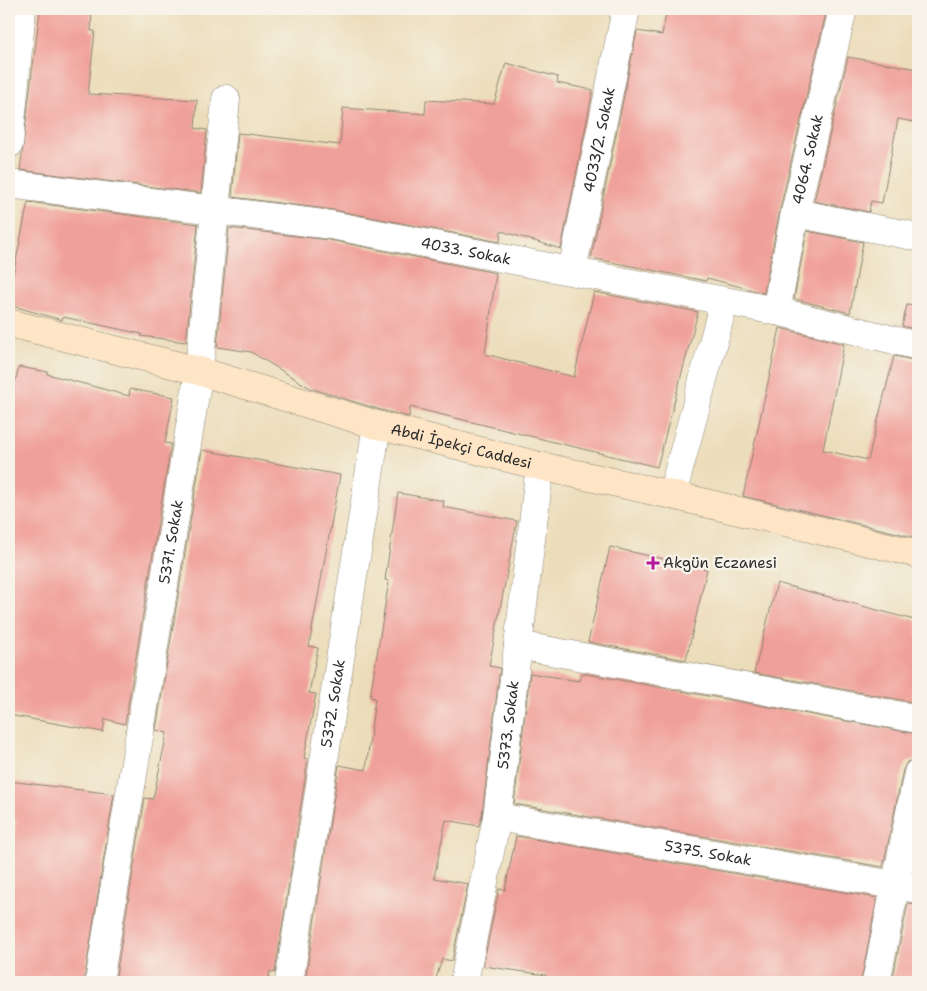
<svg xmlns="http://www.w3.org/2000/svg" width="927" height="991" font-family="'Shantell Sans',sans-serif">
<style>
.building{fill:#f0a09a}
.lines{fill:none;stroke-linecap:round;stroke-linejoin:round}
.minor-casing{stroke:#8c8472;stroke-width:29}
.secondary-casing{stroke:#8c8472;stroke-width:29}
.minor{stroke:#fff;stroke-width:28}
.secondary{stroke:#fde5c5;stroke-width:28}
.poi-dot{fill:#b5179e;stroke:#f7f3e8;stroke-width:2}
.labels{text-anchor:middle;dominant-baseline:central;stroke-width:5;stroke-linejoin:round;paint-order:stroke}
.street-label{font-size:15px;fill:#2b2b2b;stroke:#f7f3e8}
.poi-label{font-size:15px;fill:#2b2b2b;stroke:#f7f3e8;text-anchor:start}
</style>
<rect width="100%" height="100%" fill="#f7f3e8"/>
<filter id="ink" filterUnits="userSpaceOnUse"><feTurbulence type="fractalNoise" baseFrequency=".02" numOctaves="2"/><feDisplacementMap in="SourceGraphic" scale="10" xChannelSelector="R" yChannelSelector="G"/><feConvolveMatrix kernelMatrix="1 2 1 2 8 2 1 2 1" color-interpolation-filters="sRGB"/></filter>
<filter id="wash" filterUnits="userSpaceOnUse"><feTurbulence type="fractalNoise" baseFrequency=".0096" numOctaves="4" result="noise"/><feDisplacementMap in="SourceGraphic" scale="20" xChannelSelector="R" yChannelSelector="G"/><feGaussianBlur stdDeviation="1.12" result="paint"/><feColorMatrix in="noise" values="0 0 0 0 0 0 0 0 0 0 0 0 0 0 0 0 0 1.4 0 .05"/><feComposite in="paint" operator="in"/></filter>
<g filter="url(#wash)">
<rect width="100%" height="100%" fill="#ecddba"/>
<g id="blocks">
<path class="building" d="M 40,9 L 92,9 L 91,31 L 95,31 L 88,94 L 197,100 L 195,128 L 207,130 L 201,193 L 20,170 Z
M 667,9 L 827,9 L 780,209 L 764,293 L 707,278 L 706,281 L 591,258 L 637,31 L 662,35 Z
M 848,57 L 918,69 L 918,94 L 914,122 L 898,119 L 882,203 L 871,201 L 869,212 L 814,201 Z
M 506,63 L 558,77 L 557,83 L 593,90 L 561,249 L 501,231 L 500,242 L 334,210 L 232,197 L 238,133 L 340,145 L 343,108 L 425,114 L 426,100 L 494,104 Z
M 28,202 L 198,224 L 186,342 L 141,336 L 142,334 L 63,317 L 62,320 L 9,305 L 9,295 Z
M 229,228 L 329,240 L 496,273 L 485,354 L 574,377 L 594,292 L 698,312 L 657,467 L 410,407 L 409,417 L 381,410 L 310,388 L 251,352 L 217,347 Z
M 807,231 L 863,242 L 850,313 L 794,299 Z
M 907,305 L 918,306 L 918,330 L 902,326 Z
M 780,328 L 844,344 L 823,450 L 868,460 L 894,356 L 918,361 L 918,538 L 743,496 Z
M 19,367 L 48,372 L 47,374 L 129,396 L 130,389 L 174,397 L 165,443 L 171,444 L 125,724 L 105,719 L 103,732 L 9,715 L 9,405 Z
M 202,450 L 340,475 L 309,646 L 318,648 L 309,693 L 316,694 L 304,758 L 308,759 L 275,973 L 270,971 L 268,982 L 115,982 L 145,798 L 153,799 L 167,733 L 156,730 Z
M 398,493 L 444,501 L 443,507 L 517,521 L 489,666 L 500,668 L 482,815 L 479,826 L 446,820 L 434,878 L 468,884 L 452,961 L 442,959 L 435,982 L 305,982 L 339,765 L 366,770 L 375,698 L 370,697 L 389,581 L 385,580 Z
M 610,547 L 707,569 L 686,660 L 588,642 Z
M 777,583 L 918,621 L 918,703 L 754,673 Z
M 530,673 L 579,681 L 581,673 L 918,734 L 917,758 L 907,762 L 903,770 L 883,867 L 514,804 Z
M 9,781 L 114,794 L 84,982 L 9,982 L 9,877 L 16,820 L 9,819 Z
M 516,836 L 877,898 L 861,982 L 563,982 L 545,979 L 546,975 L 483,966 L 499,889 L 505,890 Z
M 918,851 L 918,873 L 914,872 Z
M 908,903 L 918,904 L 918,982 L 892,982 Z"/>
</g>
</g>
<g filter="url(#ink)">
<use href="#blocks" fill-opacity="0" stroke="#8c8472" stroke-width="1"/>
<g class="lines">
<defs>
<g id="minor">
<path d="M 9,144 L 22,9"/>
<path id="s1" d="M 9,184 L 331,225 L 776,311 L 918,346"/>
<path d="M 795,213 L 918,237"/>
<path id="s2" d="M 572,271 L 626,9"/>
<path id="s3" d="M 776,311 L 795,213 L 843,9"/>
<path d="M 672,495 L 724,302"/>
<path d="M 518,645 L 918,719"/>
<path id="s4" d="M 497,817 L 918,889"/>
<path id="s5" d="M 99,982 L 199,371 L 226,99"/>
<path id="s6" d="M 289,982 L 377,425"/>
<path id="s7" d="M 464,982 L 497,817 L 540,466"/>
<path d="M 876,982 L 918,773"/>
</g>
<g id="secondary">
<path id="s8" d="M 9,323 L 199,371 L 377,425 L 540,466 L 672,495 L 918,554"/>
</g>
</defs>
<use href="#minor" class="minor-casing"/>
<use href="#secondary" class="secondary-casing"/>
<use href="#minor" class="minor"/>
<use href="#secondary" class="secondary"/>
</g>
</g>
<path class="poi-dot" d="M650.5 555.5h5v5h5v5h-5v5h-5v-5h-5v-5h5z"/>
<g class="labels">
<g class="street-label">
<text stroke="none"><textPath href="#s2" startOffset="134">4033/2. Sokak</textPath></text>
<text stroke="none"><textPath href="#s3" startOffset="155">4064. Sokak</textPath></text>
<text stroke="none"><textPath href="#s1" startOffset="462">4033. Sokak</textPath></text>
<text stroke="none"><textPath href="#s8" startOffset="469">Abdi İpekçi Caddesi</textPath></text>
<text stroke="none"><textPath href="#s5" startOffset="446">5371. Sokak</textPath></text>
<text stroke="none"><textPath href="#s6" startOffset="282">5372. Sokak</textPath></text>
<text stroke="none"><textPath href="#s7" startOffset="261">5373. Sokak</textPath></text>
<text stroke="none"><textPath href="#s4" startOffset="214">5375. Sokak</textPath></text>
</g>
<g class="poi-label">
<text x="663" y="563">Akgün Eczanesi</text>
</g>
</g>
<rect width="927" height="991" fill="none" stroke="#f7f3e8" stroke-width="30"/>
</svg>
